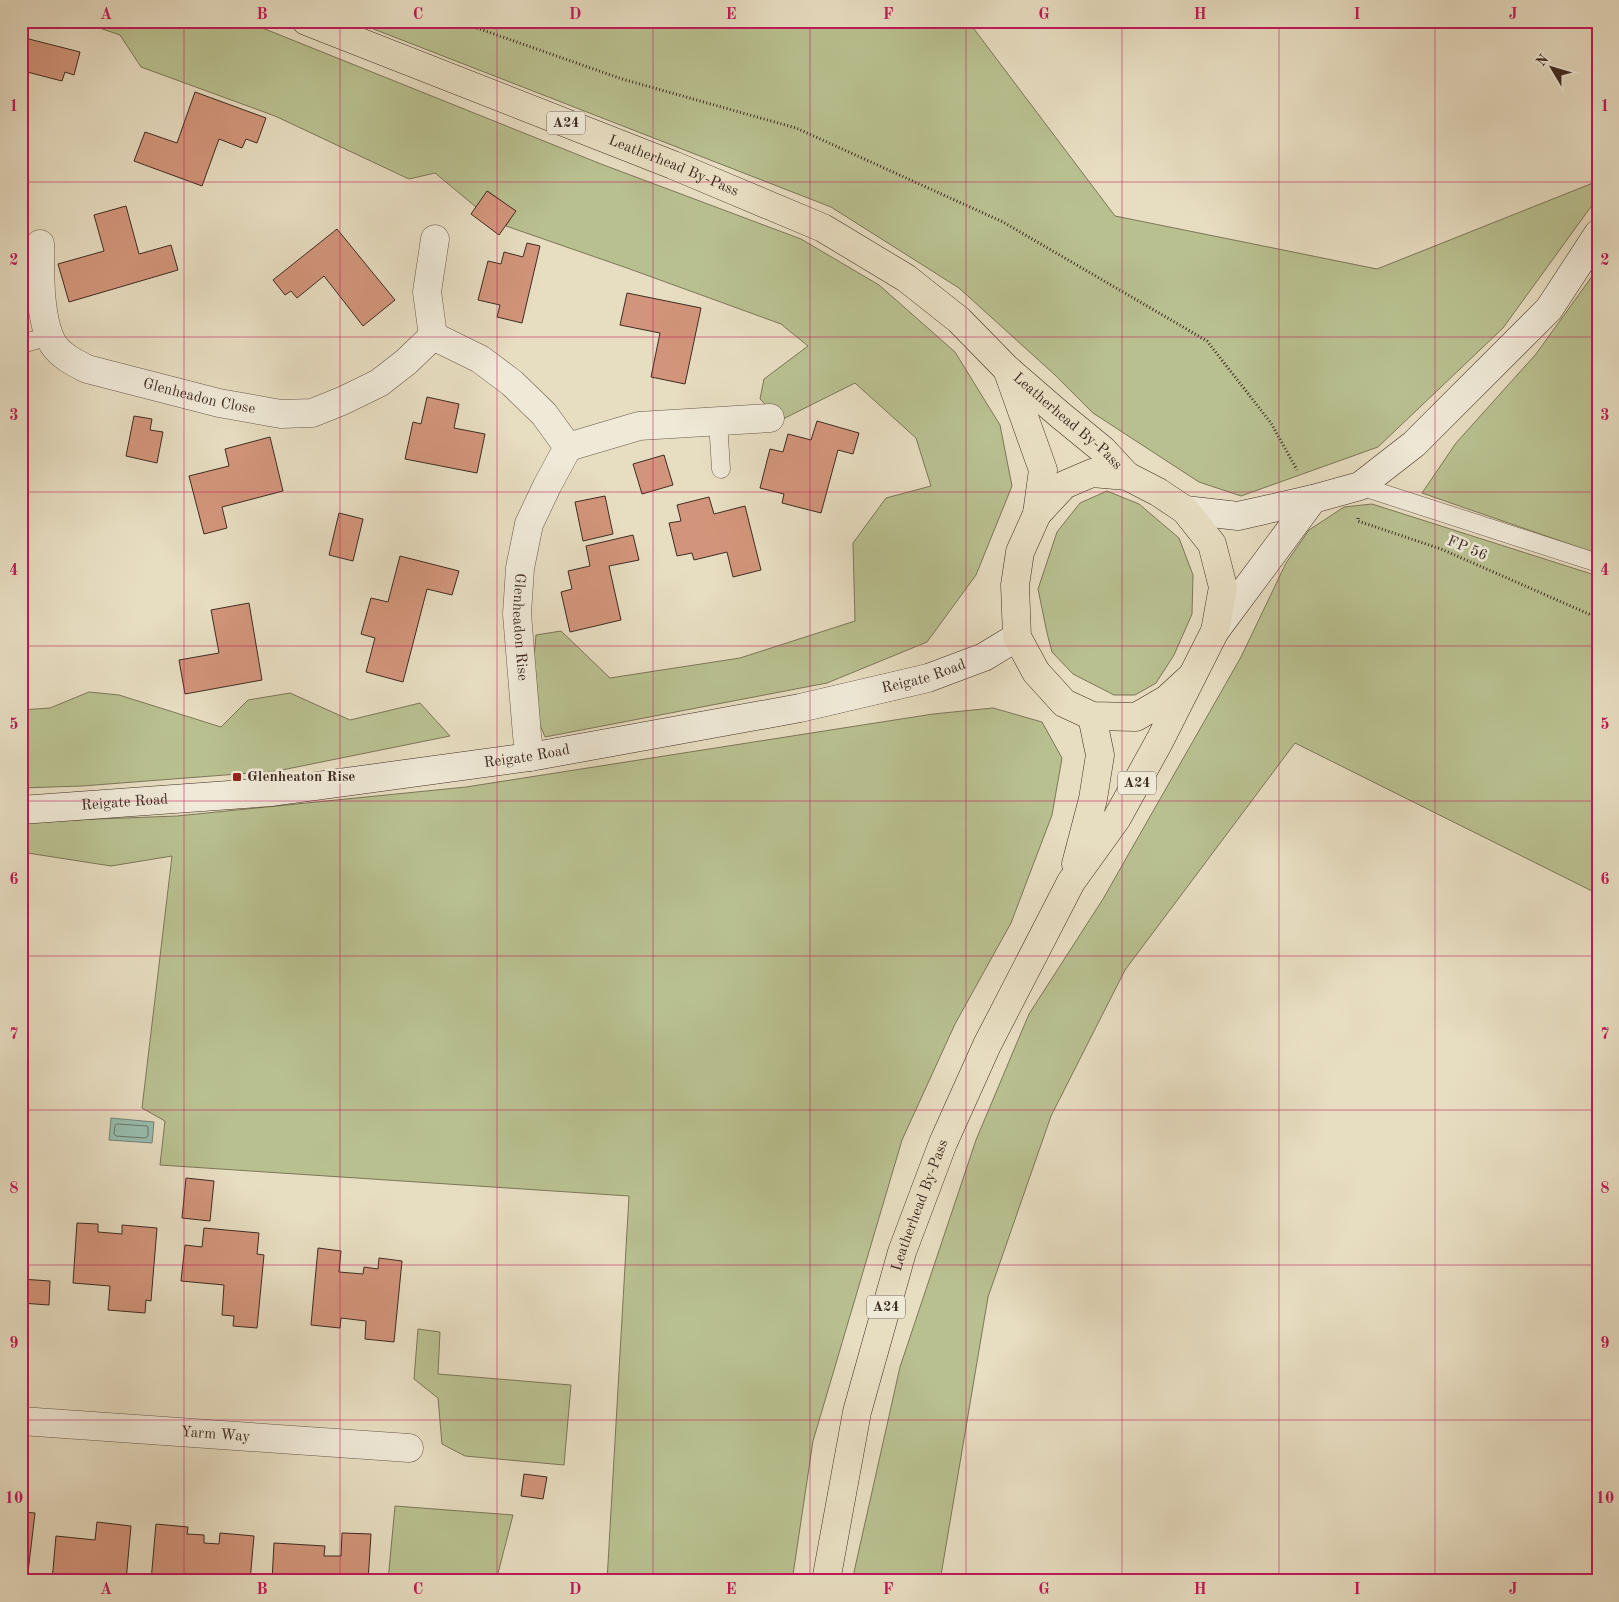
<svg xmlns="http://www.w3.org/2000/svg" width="1619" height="1602" font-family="'Old Standard TT',serif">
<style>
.green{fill:#b9c090;stroke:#7c7659}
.water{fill:#97bdae;stroke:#738376}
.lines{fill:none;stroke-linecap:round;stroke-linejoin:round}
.shore{stroke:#6a7468;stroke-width:1}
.building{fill:#d2957b;stroke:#3e2b22}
.lane-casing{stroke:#68584a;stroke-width:19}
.street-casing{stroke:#68584a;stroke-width:29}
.secondary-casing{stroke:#3e2b22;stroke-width:29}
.highway-casing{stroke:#3e2b22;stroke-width:29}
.path{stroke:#3e2b22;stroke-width:3;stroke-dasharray:1 2.5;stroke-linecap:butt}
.lane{stroke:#efe9d7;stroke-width:18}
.street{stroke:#efe9d7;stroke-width:28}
.secondary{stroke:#efe9d7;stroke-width:28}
.highway{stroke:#e7ddc1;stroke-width:28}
.grid{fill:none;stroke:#c2185b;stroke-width:1;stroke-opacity:0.55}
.poi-dot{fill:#8f2418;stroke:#efe9d7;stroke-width:2}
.labels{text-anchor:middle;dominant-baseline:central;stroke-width:5;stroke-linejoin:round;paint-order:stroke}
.shield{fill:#efe9d7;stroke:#736458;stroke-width:1}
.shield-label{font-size:14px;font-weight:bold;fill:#3e2b22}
.street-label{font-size:15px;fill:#3e2b22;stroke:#efe9d7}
.poi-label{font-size:15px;font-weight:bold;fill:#3e2b22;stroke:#efe9d7;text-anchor:start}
.neatline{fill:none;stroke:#c2185b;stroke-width:2}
.grid-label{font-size:16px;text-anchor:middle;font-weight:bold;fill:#c2185b}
</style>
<rect width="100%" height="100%" fill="#e7ddc1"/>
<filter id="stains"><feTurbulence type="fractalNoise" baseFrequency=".004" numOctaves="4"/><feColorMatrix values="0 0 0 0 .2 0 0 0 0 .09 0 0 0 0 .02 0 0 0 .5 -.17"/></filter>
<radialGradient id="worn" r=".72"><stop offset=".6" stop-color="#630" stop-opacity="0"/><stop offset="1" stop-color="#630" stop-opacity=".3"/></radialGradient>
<path class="green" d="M 79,21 L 245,21 L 601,164 L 801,239 L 879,285 L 955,352 L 1000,425 L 1012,486 L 976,575 L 927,642 L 827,683 L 545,737 L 538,720 L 531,690 L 536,635 L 561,631 L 610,678 L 740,658 L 855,621 L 853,543 L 886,498 L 931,486 L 916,438 L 855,383 L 781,420 L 760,399 L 764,379 L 808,346 L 781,324 L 627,268 L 506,226 L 515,211 L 488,191 L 476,207 L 435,173 L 409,179 L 275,116 L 141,67 L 120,35 Z
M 353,21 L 968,21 L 1115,216 L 1377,269 L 1598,181 L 1598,197 L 1503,328 L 1378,447 L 1241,496 L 1199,482 L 1093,413 L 1055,375 L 959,288 L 831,207 Z
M 1598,268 L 1598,554 L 1422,493 L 1456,443 L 1536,354 Z
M 1107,491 L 1139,504 L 1179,538 L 1193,575 L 1192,614 L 1174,655 L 1156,683 L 1135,695 L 1114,695 L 1073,674 L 1052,652 L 1047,633 L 1038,589 L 1057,532 L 1080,503 Z
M 1372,504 L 1598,576 L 1598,894 L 1295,743 L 1125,970 L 1051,1116 L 988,1297 L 940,1581 L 852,1581 L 900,1367 L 976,1140 L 1029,1014 L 1103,899 L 1241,657 L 1286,563 L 1309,530 L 1344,507 Z
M 89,692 L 119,695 L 221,727 L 248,700 L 290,693 L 350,720 L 420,703 L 450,736 L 277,771 L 82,786 L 21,788 L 21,710 L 50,708 Z
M 993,708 L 1042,722 L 1062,758 L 1052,815 L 1011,923 L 955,1024 L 902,1140 L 813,1441 L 792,1581 L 607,1581 L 629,1196 L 160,1165 L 165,1121 L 142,1108 L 172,856 L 111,866 L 21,852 L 21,822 L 177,816 L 466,787 L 933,714 Z
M 418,1329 L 440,1332 L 438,1374 L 571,1385 L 564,1465 L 465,1456 L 442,1444 L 438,1398 L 414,1379 Z
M 395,1506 L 513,1515 L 496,1581 L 388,1581 Z"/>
<path class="water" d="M 111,1118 L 154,1122 L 152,1143 L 109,1140 Z"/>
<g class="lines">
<path class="shore" d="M 117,1124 L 147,1126 L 148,1128 L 148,1136 L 145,1138 L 116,1136 L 114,1134 L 115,1126 Z"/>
</g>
<path class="building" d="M 21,37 L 80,52 L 74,75 L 65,72 L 62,81 L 27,72 L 21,93 Z
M 195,92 L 266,118 L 257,143 L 246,139 L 242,148 L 219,139 L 202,186 L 134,161 L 145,132 L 177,143 Z
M 487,191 L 516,211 L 499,235 L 471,214 Z
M 126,206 L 139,254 L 171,245 L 178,270 L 69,302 L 58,264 L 104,251 L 94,215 Z
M 337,229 L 395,300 L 363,326 L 324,276 L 297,298 L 291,291 L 285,295 L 273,280 Z
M 527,243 L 540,246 L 522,323 L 497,317 L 500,305 L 478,300 L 488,261 L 501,264 L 504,252 L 523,257 Z
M 627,293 L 701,308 L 685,384 L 651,377 L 660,333 L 620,325 Z
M 427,397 L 459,404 L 454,428 L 485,434 L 477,473 L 405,459 L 413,422 L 421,424 Z
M 134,416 L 152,419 L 150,430 L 163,432 L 157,463 L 126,456 Z
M 817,421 L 859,433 L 853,454 L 838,450 L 821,513 L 782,503 L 784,494 L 760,488 L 770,449 L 783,452 L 788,434 L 811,440 Z
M 270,437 L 283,491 L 222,507 L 227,528 L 204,534 L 189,476 L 229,466 L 225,449 Z
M 664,455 L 673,485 L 642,494 L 633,464 Z
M 605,496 L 613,534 L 583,541 L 575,502 Z
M 709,497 L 714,514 L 745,506 L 761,570 L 733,577 L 727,552 L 694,560 L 692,553 L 677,556 L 669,523 L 681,521 L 677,505 Z
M 339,513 L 363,519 L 353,561 L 329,555 Z
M 633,535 L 639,560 L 609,566 L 621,620 L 570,632 L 561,592 L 572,589 L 568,571 L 590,566 L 586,546 Z
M 400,556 L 459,571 L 452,595 L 427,589 L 403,682 L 366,672 L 375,638 L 361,634 L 371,598 L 388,602 Z
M 249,603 L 262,680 L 185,694 L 179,660 L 219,653 L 211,610 Z
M 186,1178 L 214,1181 L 210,1221 L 182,1218 Z
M 77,1223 L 98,1224 L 98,1232 L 122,1234 L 122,1225 L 157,1228 L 151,1301 L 146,1300 L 145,1313 L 108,1310 L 110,1286 L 73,1283 Z
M 204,1228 L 259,1233 L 257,1254 L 264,1255 L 257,1328 L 233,1326 L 234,1316 L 222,1315 L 224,1285 L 181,1281 L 185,1245 L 202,1247 Z
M 318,1248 L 341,1251 L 339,1272 L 363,1274 L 364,1267 L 378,1269 L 379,1258 L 402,1261 L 394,1342 L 365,1339 L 366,1321 L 341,1318 L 340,1328 L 311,1325 Z
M 21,1279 L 50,1281 L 49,1305 L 21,1303 Z
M 524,1474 L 547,1477 L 543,1499 L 521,1496 Z
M 21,1512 L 35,1513 L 27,1581 L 21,1581 Z
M 97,1522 L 131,1526 L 126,1581 L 52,1581 L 56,1536 L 95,1540 Z
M 156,1524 L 188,1527 L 187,1534 L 204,1535 L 204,1543 L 219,1544 L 220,1533 L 254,1536 L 250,1581 L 151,1581 Z
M 342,1533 L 371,1534 L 368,1581 L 272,1581 L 274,1543 L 325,1546 L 324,1556 L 341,1556 Z"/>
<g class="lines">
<defs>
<path id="lane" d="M 21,344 L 50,336
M 718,421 L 721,469
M 1360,486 L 1598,563"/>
<g id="street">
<path id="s1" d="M 435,239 L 427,292 L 433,336 L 480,359 L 512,383 L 544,414 L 568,447 L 547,486 L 529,524 L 520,568 L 517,614 L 527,735 L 530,757"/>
<path id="s2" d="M 40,244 C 40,273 39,319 53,344 C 61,356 75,363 87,369 L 219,403 L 281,414 L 312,413 L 342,401 L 379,383 L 406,362 L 433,336"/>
<path d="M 568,447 L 639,426 L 770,418"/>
<path id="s3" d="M 21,1421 L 409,1448"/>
</g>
<g id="secondary">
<path d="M 1185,510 L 1238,516 L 1313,499 L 1360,486 L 1414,444 L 1549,309 L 1598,234"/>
<path d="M 1215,631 L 1313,499"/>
<path id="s4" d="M 21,810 L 272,792 L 530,757 L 800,708 L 928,678 L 984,657 L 1017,637"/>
</g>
<g id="highway">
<path id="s5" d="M 306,21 L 673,165 L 823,228 L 906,278 L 959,320 L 1006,368 L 1059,414 L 1103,450 L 1127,476"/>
<path d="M 1007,369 L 1043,470 L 1037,514"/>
<path d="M 1076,864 L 1093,799 L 1100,755 L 1092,716"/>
<path id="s6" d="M 826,1581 L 857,1412 L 902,1252 L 943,1143 L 987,1045 L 1071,882 L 1117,818 L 1159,742 L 1215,631 L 1223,587 L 1212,544 L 1185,510 L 1158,492 L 1127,476 L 1092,473 L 1064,485 L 1037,514 L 1020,552 L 1015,585 L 1017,637 L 1036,672 L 1064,703 L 1092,716 L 1136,717 L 1167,699 L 1192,676"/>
</g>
</defs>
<use href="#lane" class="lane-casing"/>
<use href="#street" class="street-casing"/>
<use href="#secondary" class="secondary-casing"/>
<use href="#highway" class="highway-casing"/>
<path class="path" d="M 457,21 L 622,79 L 796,128 L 1003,222 L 1207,341 L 1271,423 L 1297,470
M 1358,518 L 1358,521 L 1441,549 L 1598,618"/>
<use href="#lane" class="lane"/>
<use href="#street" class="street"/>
<use href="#secondary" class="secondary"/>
<use href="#highway" class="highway"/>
</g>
<path class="grid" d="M 184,21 L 184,1581M 340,21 L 340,1581M 497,21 L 497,1581M 653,21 L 653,1581M 810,21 L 810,1581M 966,21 L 966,1581M 1122,21 L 1122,1581M 1279,21 L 1279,1581M 1435,21 L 1435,1581M 21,182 L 1598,182M 21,337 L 1598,337M 21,492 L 1598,492M 21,646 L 1598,646M 21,801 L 1598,801M 21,956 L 1598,956M 21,1110 L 1598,1110M 21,1265 L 1598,1265M 21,1420 L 1598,1420"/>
<rect class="poi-dot" x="232" y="772" width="10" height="10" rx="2.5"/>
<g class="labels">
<g class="shield">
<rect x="547" y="111.5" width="38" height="23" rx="4"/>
<rect x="1118" y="771.5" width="38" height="23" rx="4"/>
<rect x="867" y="1295.5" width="38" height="23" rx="4"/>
</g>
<g class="shield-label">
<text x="566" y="123">A24</text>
<text x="1137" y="783">A24</text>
<text x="886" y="1307">A24</text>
</g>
<g class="street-label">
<text stroke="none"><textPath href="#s5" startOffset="395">Leatherhead By-Pass</textPath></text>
<text stroke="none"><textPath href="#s2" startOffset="260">Glenheadon Close</textPath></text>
<text stroke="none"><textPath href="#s5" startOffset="870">Leatherhead By-Pass</textPath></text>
<text transform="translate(1467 549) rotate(23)">FP 56</text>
<text stroke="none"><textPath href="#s1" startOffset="466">Glenheadon Rise</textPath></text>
<text stroke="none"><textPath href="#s4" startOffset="914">Reigate Road</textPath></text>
<text stroke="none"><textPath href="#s4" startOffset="509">Reigate Road</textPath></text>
<text stroke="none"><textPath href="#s4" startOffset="104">Reigate Road</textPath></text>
<text stroke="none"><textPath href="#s6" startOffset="388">Leatherhead By-Pass</textPath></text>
<text stroke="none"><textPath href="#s3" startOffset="195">Yarm Way</textPath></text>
</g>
<g class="poi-label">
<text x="247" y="777">Glenheaton Rise</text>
</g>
</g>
<rect width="1619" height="1602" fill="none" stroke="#e7ddc1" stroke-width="55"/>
<g transform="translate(1552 68) rotate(308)" stroke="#efe9d7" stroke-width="4" paint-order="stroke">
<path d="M0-4L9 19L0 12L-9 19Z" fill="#3e2b22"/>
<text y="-8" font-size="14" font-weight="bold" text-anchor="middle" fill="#3e2b22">N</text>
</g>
<rect x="28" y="28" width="1564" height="1546" class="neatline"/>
<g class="grid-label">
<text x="106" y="19">A</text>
<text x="262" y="19">B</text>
<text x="418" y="19">C</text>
<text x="575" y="19">D</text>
<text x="731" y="19">E</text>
<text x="888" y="19">F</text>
<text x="1044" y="19">G</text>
<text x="1200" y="19">H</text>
<text x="1357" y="19">I</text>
<text x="1513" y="19">J</text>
<text x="14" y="111">1</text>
<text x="1605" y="111">1</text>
<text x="14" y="265">2</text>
<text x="1605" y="265">2</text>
<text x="14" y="420">3</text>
<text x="1605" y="420">3</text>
<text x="14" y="575">4</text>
<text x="1605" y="575">4</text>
<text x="14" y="729">5</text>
<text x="1605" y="729">5</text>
<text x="14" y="884">6</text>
<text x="1605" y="884">6</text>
<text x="14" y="1039">7</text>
<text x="1605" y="1039">7</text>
<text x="14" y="1193">8</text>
<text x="1605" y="1193">8</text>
<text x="14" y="1348">9</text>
<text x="1605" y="1348">9</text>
<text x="14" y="1503">10</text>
<text x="1605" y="1503">10</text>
<text x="106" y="1594">A</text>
<text x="262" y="1594">B</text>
<text x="418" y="1594">C</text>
<text x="575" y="1594">D</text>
<text x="731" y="1594">E</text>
<text x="888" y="1594">F</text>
<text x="1044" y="1594">G</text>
<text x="1200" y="1594">H</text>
<text x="1357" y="1594">I</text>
<text x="1513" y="1594">J</text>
</g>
<rect width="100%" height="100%" filter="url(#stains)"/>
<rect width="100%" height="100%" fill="url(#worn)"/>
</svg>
